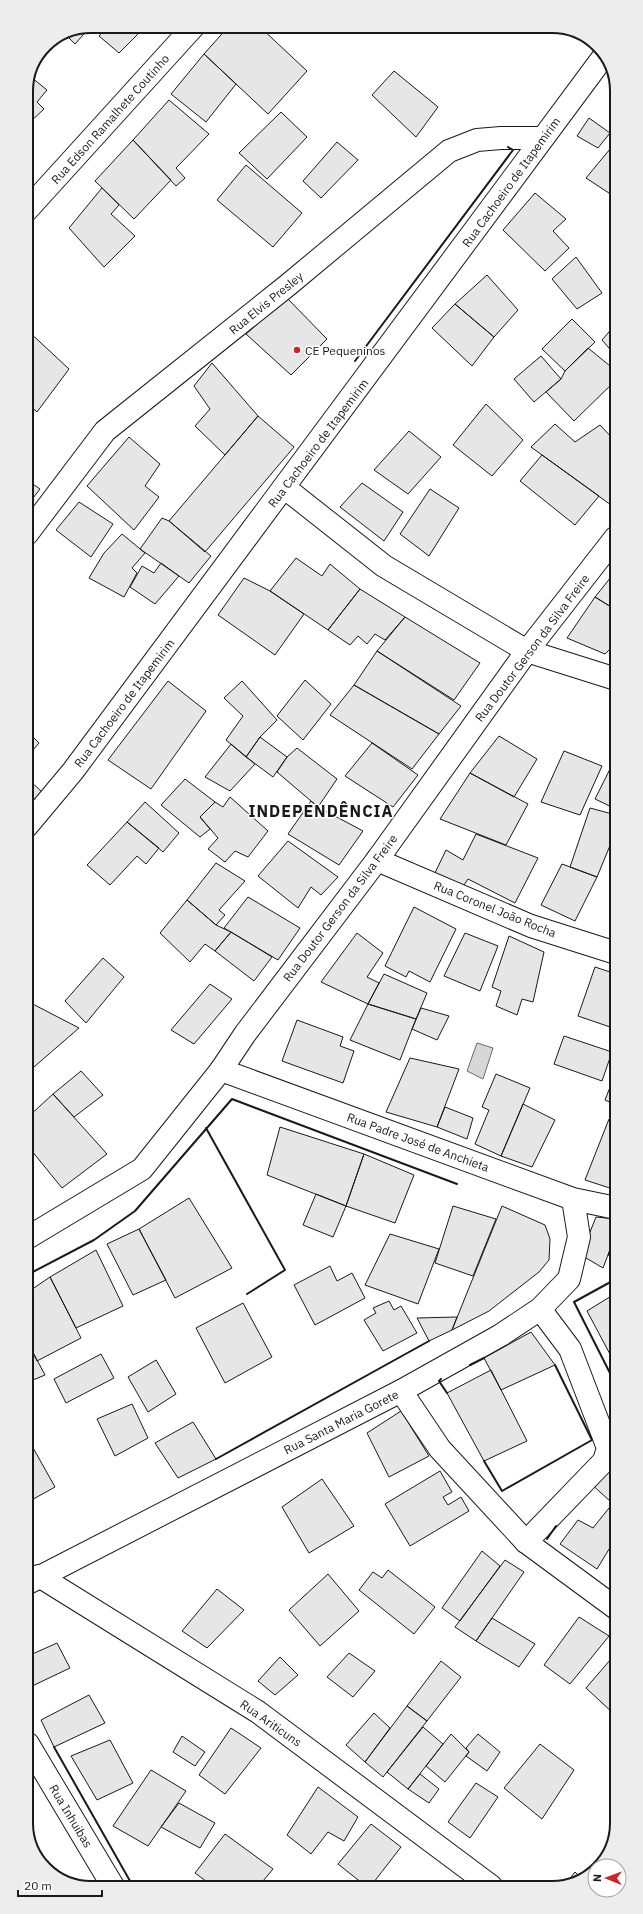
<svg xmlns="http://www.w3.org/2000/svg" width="643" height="1914" font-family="'IBM Plex Sans',sans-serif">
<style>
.water{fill:#d7d7d7;stroke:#6a6a6a}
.building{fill:#e6e6e6;stroke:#1a1a1a}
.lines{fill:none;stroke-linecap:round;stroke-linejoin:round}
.minor-casing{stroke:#1a1a1a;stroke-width:24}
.tertiary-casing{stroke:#1a1a1a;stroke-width:24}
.minor{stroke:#fff;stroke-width:22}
.tertiary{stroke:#fff;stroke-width:22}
.wall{stroke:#1a1a1a;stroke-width:2}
.poi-dot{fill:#c62828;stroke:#fff;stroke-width:1.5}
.labels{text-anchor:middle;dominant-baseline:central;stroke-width:3;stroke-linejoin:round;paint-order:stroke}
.street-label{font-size:12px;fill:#1a1a1a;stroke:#fff}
.poi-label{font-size:12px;fill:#1a1a1a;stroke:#fff;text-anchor:start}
.district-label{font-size:16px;font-weight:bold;letter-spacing:1px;fill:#1a1a1a;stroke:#fff}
.rim{fill:none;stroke:#1a1a1a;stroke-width:2}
</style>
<rect width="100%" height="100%" fill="#fff"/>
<path class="water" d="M 477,1043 L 493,1048 L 483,1079 L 467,1071 Z"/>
<path class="building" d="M 91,26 L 75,44 L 67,36 Z
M 107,26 L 146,26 L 119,53 L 99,36 Z
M 229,26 L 259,26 L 307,71 L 268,114 L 204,54 Z
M 204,54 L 236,84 L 206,122 L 171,94 Z
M 394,71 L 438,107 L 416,137 L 372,95 Z
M 31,77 L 47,90 L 37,102 L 44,109 L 28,124 L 26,123 L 26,87 Z
M 169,100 L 209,134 L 176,168 L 185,178 L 176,186 L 133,140 Z
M 281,112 L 307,137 L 267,179 L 239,153 Z
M 589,118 L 610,133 L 598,148 L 577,136 Z
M 133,140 L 171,180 L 134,219 L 95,181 Z
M 337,142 L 358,160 L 321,198 L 303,181 Z
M 615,143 L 615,197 L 586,178 Z
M 246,165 L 302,213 L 273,247 L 217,200 Z
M 102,188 L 119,205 L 111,214 L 135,236 L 104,267 L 69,228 Z
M 535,193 L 566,219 L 553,231 L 569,248 L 545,271 L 503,230 Z
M 576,257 L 602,293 L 577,309 L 552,279 Z
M 487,275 L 518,310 L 494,337 L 455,304 Z
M 287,298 L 327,339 L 291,375 L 246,334 Z
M 455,304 L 494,337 L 472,366 L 432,328 Z
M 572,319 L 595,342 L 565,371 L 542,349 Z
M 615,325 L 615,355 L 602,340 Z
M 26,329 L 69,369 L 37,412 L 26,402 Z
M 588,348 L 615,370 L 615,381 L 574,421 L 546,392 L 561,379 L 565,371 Z
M 541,356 L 561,379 L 534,402 L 514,379 Z
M 212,363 L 258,416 L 225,455 L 195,426 L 210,409 L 194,386 Z
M 486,404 L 523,440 L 492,476 L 453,445 Z
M 258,416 L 294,447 L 205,552 L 169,521 Z
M 555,424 L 575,442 L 600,425 L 615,441 L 615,500 L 611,505 L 531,447 Z
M 409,431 L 441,457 L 408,494 L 374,470 Z
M 129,437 L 160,464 L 145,486 L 159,497 L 134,530 L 87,486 Z
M 542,455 L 599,496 L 575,525 L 520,481 Z
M 27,480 L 40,489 L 27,506 Z
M 362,483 L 403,512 L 384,541 L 340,507 Z
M 430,489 L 459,508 L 429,556 L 400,534 Z
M 79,502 L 113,524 L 91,557 L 56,530 Z
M 162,518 L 169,521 L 211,556 L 189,583 L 140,549 Z
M 122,534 L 145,553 L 132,568 L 137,573 L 124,597 L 89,578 L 104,553 Z
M 296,558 L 322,576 L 330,564 L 360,589 L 328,630 L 270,591 Z
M 161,563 L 179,576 L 155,604 L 130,587 L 142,566 L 154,573 Z
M 615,572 L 616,610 L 595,597 Z
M 244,578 L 270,591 L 304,614 L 275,655 L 218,615 Z
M 360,589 L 405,617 L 385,640 L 375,634 L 367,644 L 358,636 L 350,645 L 328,630 Z
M 595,597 L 616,610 L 616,643 L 605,654 L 567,638 Z
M 405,617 L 480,663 L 454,700 L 377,651 Z
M 377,651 L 461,706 L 439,734 L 354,685 Z
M 305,680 L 331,704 L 303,740 L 277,716 Z
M 168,681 L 206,711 L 151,789 L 108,760 Z
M 242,681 L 277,720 L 260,737 L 246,757 L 226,740 L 243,716 L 224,698 Z
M 354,685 L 439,734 L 412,769 L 330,715 Z
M 27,731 L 39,743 L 27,757 Z
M 499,736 L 537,759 L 514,797 L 470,773 Z
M 260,737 L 287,757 L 273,777 L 246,757 Z
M 372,743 L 418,775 L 393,807 L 345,776 Z
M 231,744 L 255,764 L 230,791 L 205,777 Z
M 297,748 L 337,779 L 318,807 L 277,772 L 287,757 Z
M 564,751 L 602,766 L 580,815 L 541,802 Z
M 615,759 L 616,760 L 616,809 L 595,799 Z
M 470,773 L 528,804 L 506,845 L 440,819 Z
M 27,778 L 43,793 L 27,814 Z
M 185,779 L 215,802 L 200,817 L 210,829 L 200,837 L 161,805 Z
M 230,797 L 268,831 L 248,857 L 235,851 L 225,862 L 208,849 L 218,838 L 200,817 L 215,802 L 223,807 Z
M 311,801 L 318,807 L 363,831 L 339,865 L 288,834 Z
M 145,802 L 179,833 L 163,852 L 127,822 Z
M 590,808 L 616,815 L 616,831 L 597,877 L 570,867 Z
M 127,822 L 159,848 L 146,864 L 137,856 L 110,885 L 87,865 Z
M 476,834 L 538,858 L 515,903 L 468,879 L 462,888 L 434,875 L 446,850 L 463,860 Z
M 288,841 L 338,877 L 321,895 L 311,887 L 298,908 L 258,876 Z
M 216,863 L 245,881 L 219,910 L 225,915 L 216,925 L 187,900 Z
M 562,864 L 597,877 L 575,921 L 541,905 Z
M 248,897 L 300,928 L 278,960 L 224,928 Z
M 187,900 L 216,925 L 231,932 L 215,951 L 205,944 L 190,962 L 160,933 Z
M 414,907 L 456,929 L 430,982 L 409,971 L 406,977 L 385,966 Z
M 231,932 L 272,957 L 254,981 L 215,951 Z
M 357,933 L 383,953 L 367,977 L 379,983 L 368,1004 L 321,982 Z
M 465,933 L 498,946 L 480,991 L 444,976 Z
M 509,936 L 544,952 L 533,1002 L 522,999 L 517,1015 L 496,1006 L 501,991 L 492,987 Z
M 103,958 L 124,977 L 86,1023 L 65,1001 Z
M 595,967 L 616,974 L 616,1029 L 578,1016 Z
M 384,974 L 427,993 L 416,1019 L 368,1004 Z
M 210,984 L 232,999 L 194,1044 L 171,1030 Z
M 27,1001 L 79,1028 L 27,1073 Z
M 368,1004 L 416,1019 L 400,1060 L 350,1040 Z
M 421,1008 L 449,1016 L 437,1040 L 412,1029 Z
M 297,1020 L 343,1037 L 340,1046 L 354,1051 L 343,1083 L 282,1061 Z
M 564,1036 L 612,1052 L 602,1081 L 554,1064 Z
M 410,1058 L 459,1069 L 437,1127 L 386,1112 Z
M 81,1071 L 103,1095 L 74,1117 L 53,1094 Z
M 616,1072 L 616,1105 L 605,1100 Z
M 496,1074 L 530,1088 L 501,1156 L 475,1144 L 489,1110 L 482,1107 Z
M 53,1094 L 107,1154 L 62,1188 L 27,1145 L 27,1118 Z
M 523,1104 L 555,1120 L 532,1167 L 501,1156 Z
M 445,1107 L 473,1118 L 467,1139 L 437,1127 Z
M 609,1119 L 616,1121 L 616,1190 L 585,1180 Z
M 280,1127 L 364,1154 L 346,1206 L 267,1175 Z
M 364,1154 L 414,1175 L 395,1223 L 346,1206 Z
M 316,1194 L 346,1206 L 333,1237 L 303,1225 Z
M 189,1198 L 232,1268 L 175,1298 L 139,1229 Z
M 453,1206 L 496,1219 L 473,1276 L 435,1263 Z
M 502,1206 L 545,1225 L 550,1239 L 549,1260 L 539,1272 L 489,1311 L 452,1330 Z
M 596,1217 L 616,1219 L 616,1234 L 603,1268 L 581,1255 Z
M 139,1229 L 166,1280 L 133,1295 L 107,1244 Z
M 390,1234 L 439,1249 L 418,1304 L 365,1285 Z
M 616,1234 L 616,1258 L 608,1255 Z
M 96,1250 L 123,1306 L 76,1328 L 50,1277 Z
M 330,1266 L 337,1281 L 352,1273 L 365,1298 L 315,1325 L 294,1285 Z
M 50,1277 L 81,1338 L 37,1361 L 28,1343 L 28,1292 Z
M 616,1293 L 616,1356 L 612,1358 L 587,1311 Z
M 389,1301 L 394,1310 L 401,1306 L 417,1333 L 383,1351 L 364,1320 L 376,1313 L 373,1308 Z
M 243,1303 L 272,1357 L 225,1383 L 196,1328 Z
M 457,1317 L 452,1330 L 429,1341 L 417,1318 Z
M 531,1332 L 555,1365 L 501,1390 L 484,1358 Z
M 28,1343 L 45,1375 L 28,1382 Z
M 101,1354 L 114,1378 L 66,1403 L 54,1379 Z
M 156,1360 L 176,1394 L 148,1412 L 128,1377 Z
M 491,1370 L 527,1441 L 484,1461 L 447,1393 Z
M 132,1404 L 148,1438 L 115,1456 L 97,1419 Z
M 401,1411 L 429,1456 L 389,1477 L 367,1433 Z
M 193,1422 L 216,1459 L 178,1478 L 155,1443 Z
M 617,1445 L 617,1494 L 610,1501 L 590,1483 Z
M 32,1446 L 55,1487 L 28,1502 L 28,1450 Z
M 440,1471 L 452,1492 L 443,1497 L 448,1505 L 461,1497 L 469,1511 L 410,1546 L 385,1504 Z
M 322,1479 L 354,1526 L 309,1553 L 282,1507 Z
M 609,1508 L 617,1513 L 617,1536 L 597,1569 L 560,1544 L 578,1520 L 593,1528 Z
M 482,1551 L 500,1566 L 460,1621 L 442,1608 Z
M 505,1560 L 524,1572 L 476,1641 L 455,1627 Z
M 388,1570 L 435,1607 L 414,1634 L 359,1590 L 373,1572 L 382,1578 Z
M 328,1574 L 359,1611 L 320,1646 L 289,1610 Z
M 217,1589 L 244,1610 L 207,1648 L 182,1631 Z
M 579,1617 L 609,1636 L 570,1684 L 544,1665 Z
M 492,1618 L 535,1644 L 519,1667 L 476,1641 Z
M 57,1643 L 70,1668 L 28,1688 L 28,1656 Z
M 617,1652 L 617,1710 L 614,1714 L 586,1688 Z
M 349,1653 L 375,1671 L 353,1697 L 327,1677 Z
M 280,1657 L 298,1675 L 275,1695 L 258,1681 Z
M 441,1661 L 461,1677 L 427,1721 L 407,1706 Z
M 89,1695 L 105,1723 L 54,1747 L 41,1720 Z
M 407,1706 L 427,1721 L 383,1777 L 365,1762 Z
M 374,1713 L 390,1728 L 365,1762 L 346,1745 Z
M 423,1727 L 443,1744 L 408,1789 L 387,1772 Z
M 231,1728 L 261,1748 L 225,1794 L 199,1775 Z
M 451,1734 L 469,1752 L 445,1782 L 426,1766 Z
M 478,1734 L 500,1752 L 487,1771 L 466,1756 L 469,1752 L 466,1748 Z
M 182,1736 L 205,1752 L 195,1766 L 173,1752 Z
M 110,1740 L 133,1783 L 97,1800 L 71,1756 Z
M 540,1744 L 574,1770 L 542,1819 L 504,1788 Z
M 151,1770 L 186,1791 L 148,1846 L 113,1826 Z
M 420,1774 L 439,1789 L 429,1803 L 408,1789 Z
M 476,1783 L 498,1797 L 470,1838 L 448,1822 Z
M 318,1787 L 358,1817 L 344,1841 L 328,1832 L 311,1854 L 287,1835 Z
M 179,1803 L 215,1823 L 200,1848 L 161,1827 Z
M 371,1824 L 401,1847 L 370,1887 L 367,1887 L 338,1864 Z
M 225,1834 L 273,1869 L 258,1887 L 214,1887 L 195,1873 Z
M 575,1872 L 581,1878 L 569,1886 L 564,1886 Z"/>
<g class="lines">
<defs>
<path id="minor" d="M 26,211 L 194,26
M 285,488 L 384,566 L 527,651 L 616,679
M 27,534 L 105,431 L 288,285 L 449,151 L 477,140 L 501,138 L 543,138
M 27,826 L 73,771 L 604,56
M 377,860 L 531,926 L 616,953
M 221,1070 L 573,1199 L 616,1208
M 401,1391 L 501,1335 L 540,1309 L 569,1279 L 579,1237 L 573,1199
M 526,1542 L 604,1461 L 608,1448 L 570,1349 L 540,1309
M 39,1576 L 258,1712 L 491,1886
M 28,1744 L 114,1888"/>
<path id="tertiary" d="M 27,1238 L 142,1169 L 221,1070 L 245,1034 L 377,860 L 527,651 L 615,538
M 28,1583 L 401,1391 L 440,1449 L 526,1542 L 617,1609"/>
</defs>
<use href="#minor" class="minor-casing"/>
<use href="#tertiary" class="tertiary-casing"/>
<use href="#minor" class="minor"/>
<use href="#tertiary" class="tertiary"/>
<path class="wall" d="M 355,361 L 513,150 L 508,147
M 206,1128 L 285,1270 L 247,1294
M 27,1275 L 94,1240 L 135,1211 L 232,1099 L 457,1184
M 616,1279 L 574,1302 L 616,1385
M 470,1365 L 484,1358
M 441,1379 L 439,1381 L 447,1393
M 617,1428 L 614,1430 L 617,1433
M 216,1459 L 429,1341
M 484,1461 L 502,1491 L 592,1440 L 555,1365
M 547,1539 L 556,1526
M 54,1747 L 134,1888"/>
</g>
<circle class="poi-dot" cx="297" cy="350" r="4"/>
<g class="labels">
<g class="street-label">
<text transform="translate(110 119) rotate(-48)">Rua Edson Ramalhete Coutinho</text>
<text transform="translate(511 182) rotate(-54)">Rua Cachoeiro de Itapemirim</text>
<text transform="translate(266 303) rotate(-39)">Rua Elvis Presley</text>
<text transform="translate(318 443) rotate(-53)">Rua Cachoeiro de Itapemirim</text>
<text transform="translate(532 648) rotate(-53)">Rua Doutor Gerson da Silva Freire</text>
<text transform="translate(124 703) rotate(-53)">Rua Cachoeiro de Itapemirim</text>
<text transform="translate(340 908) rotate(-53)">Rua Doutor Gerson da Silva Freire</text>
<text transform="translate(495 909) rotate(22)">Rua Coronel João Rocha</text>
<text transform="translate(418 1142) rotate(20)">Rua Padre José de Anchieta</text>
<text transform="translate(341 1422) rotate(-27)">Rua Santa Maria Gorete</text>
<text transform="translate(271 1723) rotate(35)">Rua Ariticuns</text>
<text transform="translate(71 1816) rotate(59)">Rua Inhuibas</text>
</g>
<g class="poi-label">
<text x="305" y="350">CE Pequeninos</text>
</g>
<g class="district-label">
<text x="321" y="811">INDEPENDÊNCIA</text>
</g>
</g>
<path d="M0 0H643V1914H0ZM91 33H552A58 58 0 0 1 610 91V1823A58 58 0 0 1 552 1881H91A58 58 0 0 1 33 1823V91A58 58 0 0 1 91 33Z" fill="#ededed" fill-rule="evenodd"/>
<path class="rim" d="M91 33H552A58 58 0 0 1 610 91V1823A58 58 0 0 1 552 1881H91A58 58 0 0 1 33 1823V91A58 58 0 0 1 91 33Z"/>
<g transform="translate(607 1878) rotate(271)"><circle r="19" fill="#ffffff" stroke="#a3a3a3"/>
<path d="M0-3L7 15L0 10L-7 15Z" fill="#c62828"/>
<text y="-6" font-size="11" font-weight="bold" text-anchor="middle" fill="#1a1a1a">N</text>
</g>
<path d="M18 1890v6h84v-6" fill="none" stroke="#1a1a1a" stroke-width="2"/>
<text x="24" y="1890" font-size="12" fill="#1a1a1a" stroke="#ffffff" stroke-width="3" paint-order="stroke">20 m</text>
</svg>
